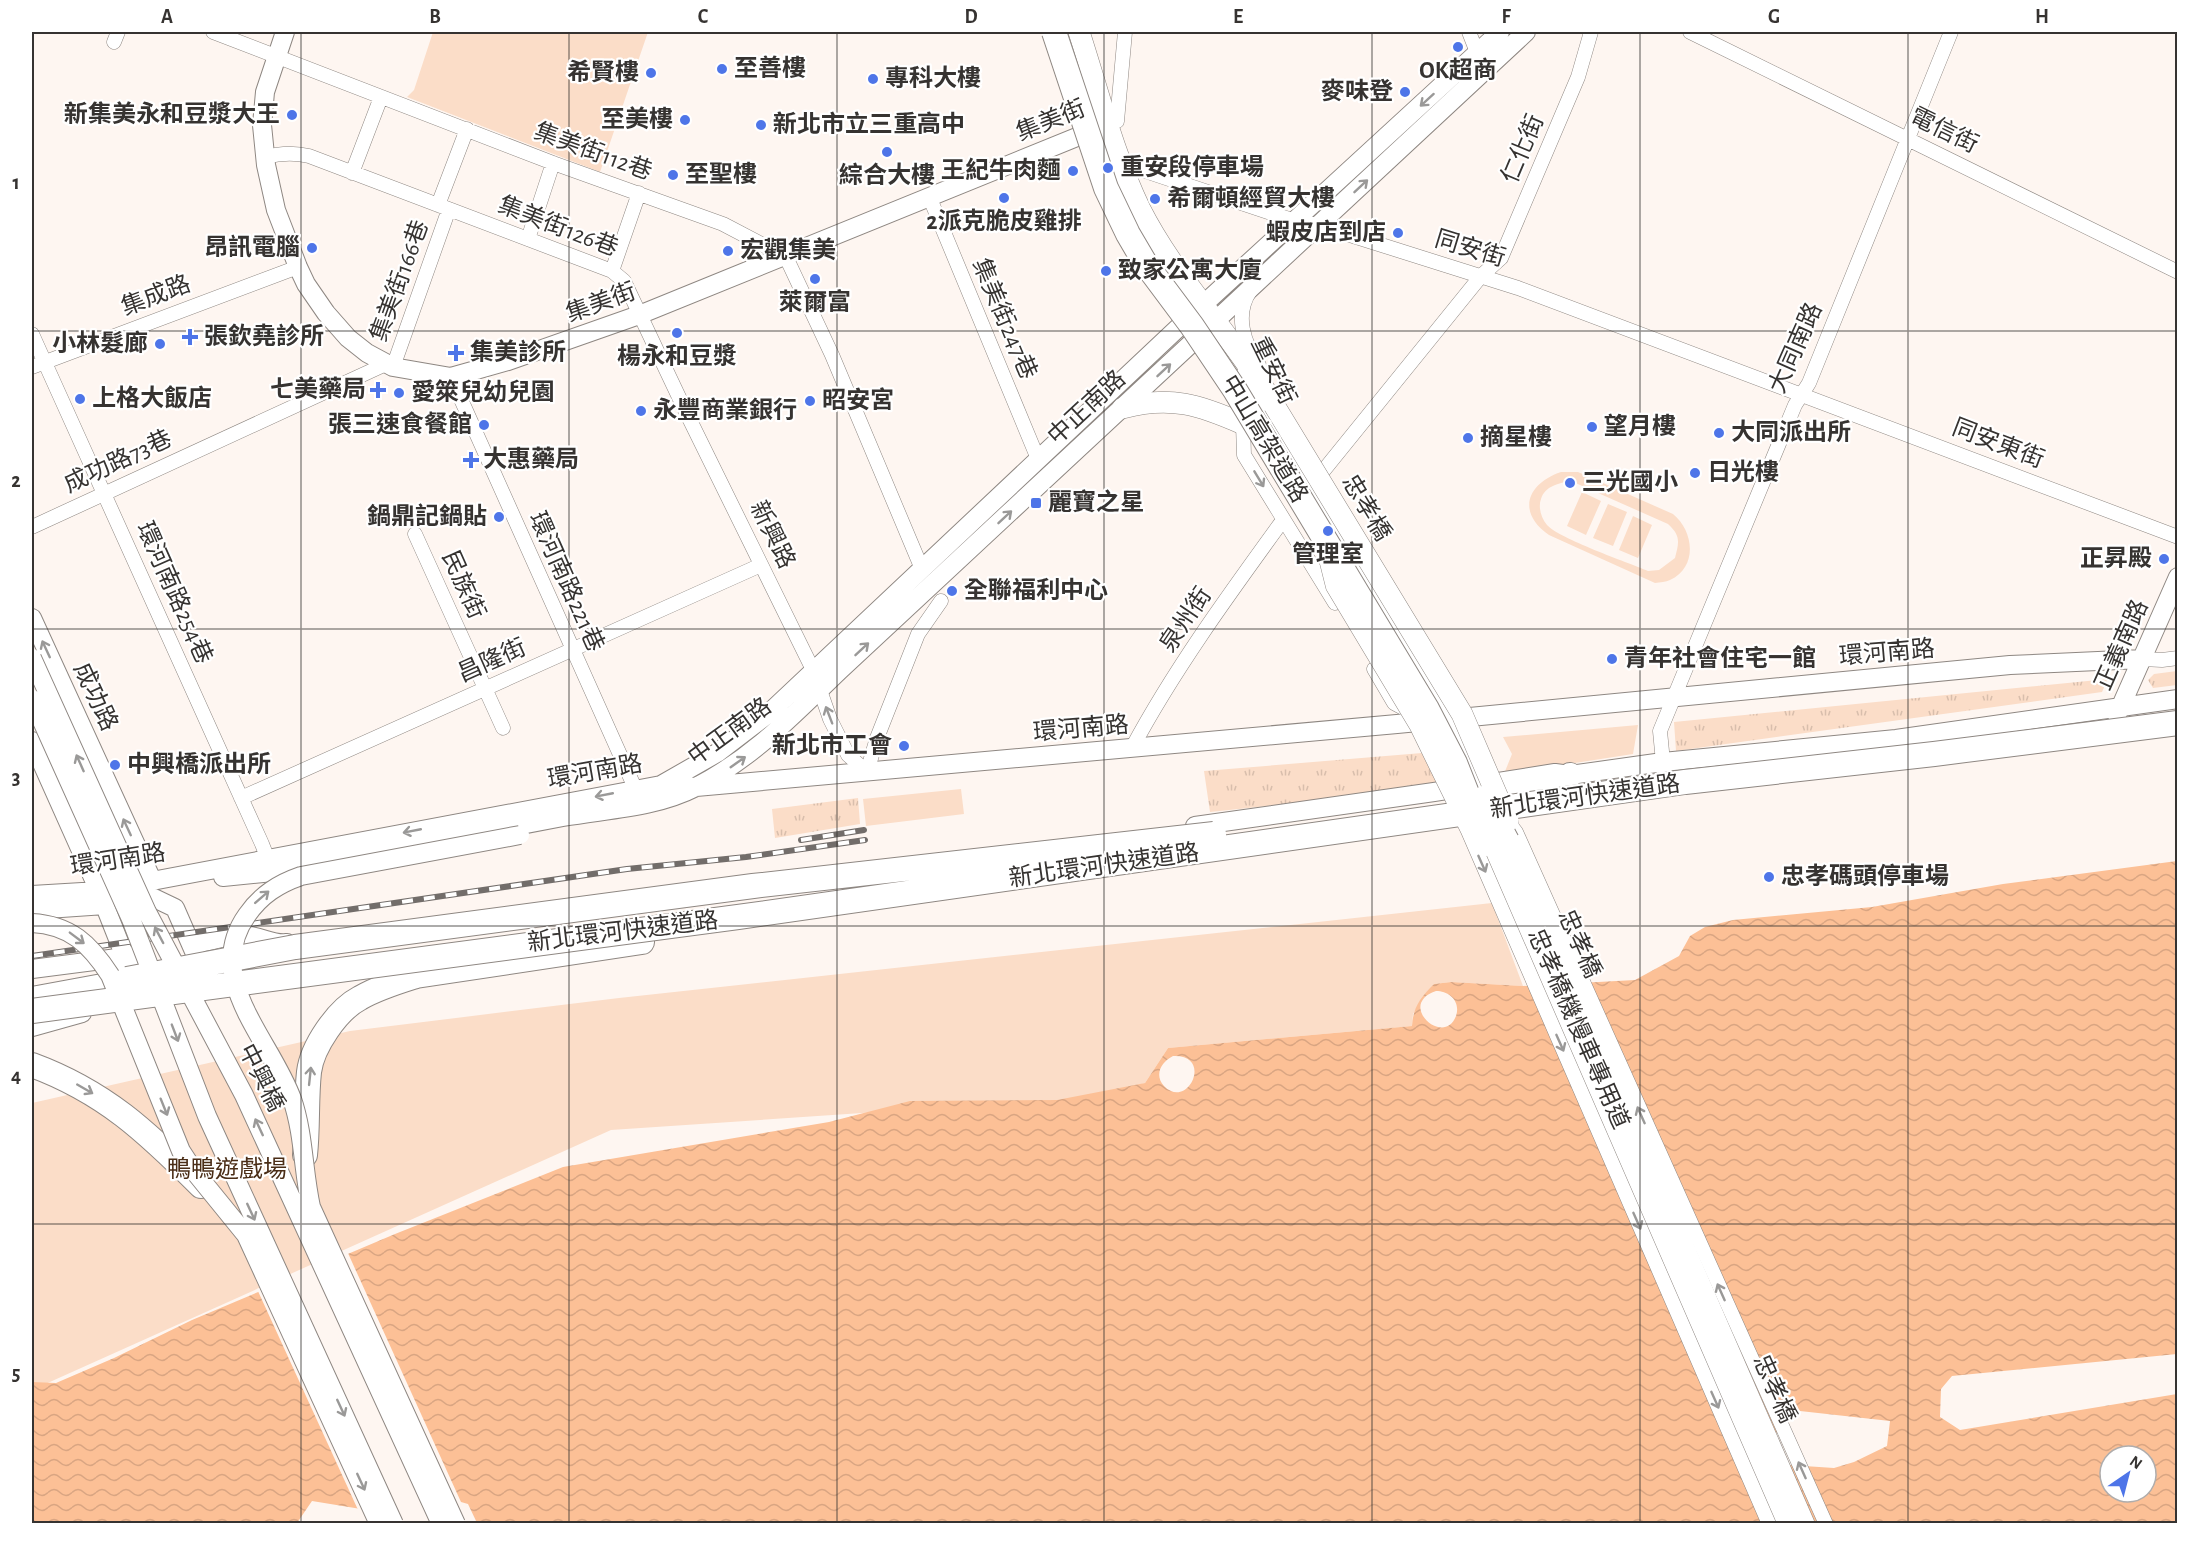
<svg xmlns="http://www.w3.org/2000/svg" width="2209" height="1555" font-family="'Alegreya Sans','Noto Sans TC',sans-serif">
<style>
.grass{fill:url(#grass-tufts)}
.green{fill:#fbddc8;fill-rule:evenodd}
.water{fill:url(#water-waves);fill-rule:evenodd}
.pier{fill:#fef6f1}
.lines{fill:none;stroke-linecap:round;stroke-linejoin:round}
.street-casing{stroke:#8e8782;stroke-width:15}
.secondary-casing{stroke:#8e8782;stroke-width:20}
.primary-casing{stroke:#8e8782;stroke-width:22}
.highway-casing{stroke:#8e8782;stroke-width:26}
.street{stroke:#fff;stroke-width:14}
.secondary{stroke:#fff;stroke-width:18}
.primary{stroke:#fff;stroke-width:21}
.highway{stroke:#fff;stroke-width:24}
.rail-casing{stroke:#726d6a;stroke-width:6}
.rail{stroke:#fff;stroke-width:4;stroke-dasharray:11;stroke-linecap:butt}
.street-bridge-casing{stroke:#8e8782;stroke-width:15;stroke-linecap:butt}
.secondary-bridge-casing{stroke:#8e8782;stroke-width:20;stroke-linecap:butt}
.primary-bridge-casing{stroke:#8e8782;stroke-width:22;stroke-linecap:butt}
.highway-bridge-casing{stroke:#8e8782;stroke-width:26;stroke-linecap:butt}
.street-bridge{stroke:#fff;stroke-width:14}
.secondary-bridge{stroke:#fff;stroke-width:18}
.primary-bridge{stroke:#fff;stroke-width:21}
.highway-bridge{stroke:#fff;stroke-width:24}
.oneway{stroke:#9a9998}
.grid{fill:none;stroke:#363331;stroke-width:1.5;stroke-opacity:0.55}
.poi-dot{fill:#4e75e8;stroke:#fff;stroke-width:2}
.labels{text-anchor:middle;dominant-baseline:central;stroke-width:4.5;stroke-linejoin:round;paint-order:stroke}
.poi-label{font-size:24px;font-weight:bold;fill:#363331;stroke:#fff;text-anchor:start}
.street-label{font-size:24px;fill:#363331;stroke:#fff}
.park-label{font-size:24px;fill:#4a2d16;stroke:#fff}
.neatline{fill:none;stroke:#363331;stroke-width:2}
.grid-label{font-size:20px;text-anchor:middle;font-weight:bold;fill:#363331}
</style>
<defs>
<pattern id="grass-tufts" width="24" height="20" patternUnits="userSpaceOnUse" patternTransform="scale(1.5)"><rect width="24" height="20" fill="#fbddc8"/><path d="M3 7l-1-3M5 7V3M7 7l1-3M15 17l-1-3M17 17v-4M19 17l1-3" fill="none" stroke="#d8beac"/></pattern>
<pattern id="water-waves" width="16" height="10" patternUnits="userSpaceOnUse" patternTransform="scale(1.5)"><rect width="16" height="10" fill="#fcc096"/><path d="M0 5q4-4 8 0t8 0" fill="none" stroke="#d9a582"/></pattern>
</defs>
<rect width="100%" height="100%" fill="#fef6f1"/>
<path class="grass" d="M 2177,671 L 2177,685 L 2153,688 L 2148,680 L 2154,674 Z
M 2108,679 L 2102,692 L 1676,751 L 1674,722 Z
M 1422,753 L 1443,788 L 1210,812 L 1204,771 Z
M 858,798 L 860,824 L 775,838 L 772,809 Z"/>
<path class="green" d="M 433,32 L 648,32 L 600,172 L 407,97 L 414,90 Z
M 1561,472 L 1578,472 L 1673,514 C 1694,531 1698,567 1670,580 C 1666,582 1660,582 1655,583 L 1549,535 C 1517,513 1526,484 1561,472 ZM 1571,481 L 1668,524 C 1681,536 1679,542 1675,558 L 1659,570 L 1648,571 C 1627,562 1560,539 1547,525 C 1541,518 1538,507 1541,499 C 1545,486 1559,483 1571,481 Z
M 1582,492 L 1601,501 L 1586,535 L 1567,526 Z
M 1608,504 L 1627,512 L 1613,546 L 1593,538 Z
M 1633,516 L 1652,525 L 1638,558 L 1619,550 Z
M 1638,725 L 1633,754 L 1504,774 L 1512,754 L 1503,737 Z
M 961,789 L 964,814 L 866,826 L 863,799 Z
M 1492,903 L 1523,986 L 1451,982 L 1434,984 L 1413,1014 L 1412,1026 L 1168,1048 L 1145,1083 L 1101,1097 L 611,1130 L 32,1390 L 32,1103 L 350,1031 L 619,998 Z"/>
<path class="water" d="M 2177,861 L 2177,1354 L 1952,1376 L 1941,1389 L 1940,1417 L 1960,1430 L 2177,1394 L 2177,1523 L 405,1524 L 367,1510 L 312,1501 L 297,1523 L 32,1523 L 32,1382 L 56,1383 L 114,1358 L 192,1320 L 395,1234 L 563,1167 L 829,1122 L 910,1101 L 1057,1100 L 1145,1083 L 1168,1048 L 1412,1026 C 1413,1007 1421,997 1434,984 L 1451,982 L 1523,986 L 1635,980 L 1679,956 L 1690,936 L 1705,927 L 1733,920 L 1872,907 L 2003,884 ZM 1436,991 C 1449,991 1461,1001 1456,1016 C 1444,1048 1396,1004 1436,991 ZM 1173,1056 C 1214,1054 1188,1111 1164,1086 C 1154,1075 1161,1062 1173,1056 ZM 1791,1410 L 1890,1421 L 1887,1446 L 1854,1462 L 1834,1468 L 1757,1463 ZM 2110,1456 L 2146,1456 L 2146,1492 L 2110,1492 Z"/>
<path class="pier" d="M 347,1251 L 461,1502 L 468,1504 L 477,1523 L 402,1524 L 400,1519 L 359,1512 L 257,1289 Z"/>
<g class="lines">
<defs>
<path id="street" d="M 213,32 L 553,163 L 723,224 L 786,257 L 832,355 L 922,569
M 1469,32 L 1480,60
M 1690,32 L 2178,272
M 114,42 L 118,32
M 1109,124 L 1117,121 L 1125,32
M 265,157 C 280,153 293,152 309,156 L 612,271 L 624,281 L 686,412 L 813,670 L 830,719 L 848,755 L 867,772 L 877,738 L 918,634 L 941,601
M 1121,163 L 1295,221 L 1318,225 L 1518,288 L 2178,537
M 352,173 L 381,97
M 929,196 L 1038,459
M 438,205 L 467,129
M 528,239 L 553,163
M 612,271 L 639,193
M 1250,291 C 1234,315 1244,344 1259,365
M 32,334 L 262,844 L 271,867
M 32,367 L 298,267
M 393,367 L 449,209
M 451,377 L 639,797
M 1243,424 L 1244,455 L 1335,603
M 1324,470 L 1481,276 L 1501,258 L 1578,77 L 1591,32
M 32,527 L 386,364
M 415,534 L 503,728
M 2142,659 L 2162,660 L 2178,658
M 1374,669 L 1394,703 L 1411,712
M 1132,748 C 1175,668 1230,593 1283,520
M 1664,772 L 1660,731 L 1795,405 L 1809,383 L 1951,32
M 241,798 L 761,565
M 1509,823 L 1516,832 L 1826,1524"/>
<path id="secondary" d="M 285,32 L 265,92 L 262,125 L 266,165 L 276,210 L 298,267 L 306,284 L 326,313 L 348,338 L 367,353 L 393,367 L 451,377 L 508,361 L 639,315 L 1099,128
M 1246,373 L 1261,409 L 1451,719 L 1471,758 L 1471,785 L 1475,794
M 32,618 L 152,880
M 2117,715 L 2178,577
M 32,741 L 99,891 L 125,957 L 32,969
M 661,785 L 717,753 L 768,714 L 1180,326 L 1500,32
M 1195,826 L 1434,792 L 1555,773 L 1570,775 L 1663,762 L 1896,739 L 2178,699
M 223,877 L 273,872 C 370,854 467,835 563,817 C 608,809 655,808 696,787 C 754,757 793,715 840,670 L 1526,32
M 129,886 L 175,908 L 196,956
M 32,895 L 99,891 L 661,785 L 696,787 L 1397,724 L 2010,665 L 2142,659
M 32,910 L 105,905
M 192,945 C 209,941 231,934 249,936 C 263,937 273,945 287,943
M 32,1027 L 82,1013"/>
<path id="primary" d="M 1079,32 C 1098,90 1113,153 1140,209 C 1176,280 1234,337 1274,405
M 1123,408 C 1170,395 1200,405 1243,424
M 1508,824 L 1507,841 L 1804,1524
M 1487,844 L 1783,1524"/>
<path id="highway" d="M 1481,804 L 1518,792 L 1558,784 L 1570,775
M 125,957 L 132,981
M 32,999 L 135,980
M 32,1065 C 105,1092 147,1132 201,1186
M 305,1155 C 308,1128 306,1100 309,1072 C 312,1047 337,1010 360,998 C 377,988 397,982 416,976 L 642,942"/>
</defs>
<use href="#street" class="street-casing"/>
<use href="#secondary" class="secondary-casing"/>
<use href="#primary" class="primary-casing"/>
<use href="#highway" class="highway-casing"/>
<use href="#street" class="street"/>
<use href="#secondary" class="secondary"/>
<use href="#primary" class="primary"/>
<use href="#highway" class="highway"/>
<defs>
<path id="rail" d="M 801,840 L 864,830
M 32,956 L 627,869 L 746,857 L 865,840"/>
</defs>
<use href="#rail" class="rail-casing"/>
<use href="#rail" class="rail"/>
<defs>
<path id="street-bridge" d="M 1327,563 L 1333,587 L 1417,727 L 1468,831 L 1769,1524"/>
<path id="secondary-bridge" d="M 32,658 L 147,912 L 244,1095 L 441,1524
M 32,699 L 131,919 L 207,1116 L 394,1524
M 32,923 C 70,925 90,944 110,975 L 181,1151 L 194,1171 L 246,1235 L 379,1524
M 456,1524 L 311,1207 C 303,1171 304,1134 292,1099 C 271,1040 202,978 247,915 C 261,895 278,884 301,876 L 520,835"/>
<path id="primary-bridge" d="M 1274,405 L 1462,714 L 1508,821"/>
<path id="highway-bridge" d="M 1054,32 L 1106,188 L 1128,234 L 1145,263 L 1192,326 L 1235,390 L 1427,709 L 1455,763 L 1487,844
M 1484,798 L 1507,841
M 127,979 L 295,947 L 753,886 L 1214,834
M 32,1011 L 738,917 L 1685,782 L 1934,754 L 2178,723"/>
</defs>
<use href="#street-bridge" class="street-bridge-casing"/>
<use href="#secondary-bridge" class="secondary-bridge-casing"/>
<use href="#primary-bridge" class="primary-bridge-casing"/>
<use href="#highway-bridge" class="highway-bridge-casing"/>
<use href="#street-bridge" class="street-bridge"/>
<use href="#secondary-bridge" class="secondary-bridge"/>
<use href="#primary-bridge" class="primary-bridge"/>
<use href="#highway-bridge" class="highway-bridge"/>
</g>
<defs><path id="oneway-shaft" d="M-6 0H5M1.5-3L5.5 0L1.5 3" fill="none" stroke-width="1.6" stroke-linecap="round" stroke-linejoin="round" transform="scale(1.5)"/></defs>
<g class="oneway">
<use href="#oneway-shaft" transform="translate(1427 100) rotate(138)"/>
<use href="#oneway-shaft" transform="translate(1361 186) rotate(-43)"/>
<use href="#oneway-shaft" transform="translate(1164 370) rotate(-43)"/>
<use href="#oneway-shaft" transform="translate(1259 479) rotate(59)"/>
<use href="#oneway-shaft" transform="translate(1005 517) rotate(-43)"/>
<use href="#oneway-shaft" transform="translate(46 649) rotate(-115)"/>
<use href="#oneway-shaft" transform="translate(862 649) rotate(-43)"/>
<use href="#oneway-shaft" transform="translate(829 715) rotate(-111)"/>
<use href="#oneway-shaft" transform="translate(738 762) rotate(-35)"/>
<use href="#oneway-shaft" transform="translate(80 763) rotate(-114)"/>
<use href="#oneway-shaft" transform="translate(604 795) rotate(169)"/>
<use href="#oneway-shaft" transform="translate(127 827) rotate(-115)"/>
<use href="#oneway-shaft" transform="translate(412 831) rotate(169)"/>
<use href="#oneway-shaft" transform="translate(1482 864) rotate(66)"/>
<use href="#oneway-shaft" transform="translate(262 897) rotate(-41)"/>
<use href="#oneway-shaft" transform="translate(159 935) rotate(-118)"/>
<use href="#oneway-shaft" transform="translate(77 938) rotate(37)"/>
<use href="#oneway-shaft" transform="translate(175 1033) rotate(69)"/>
<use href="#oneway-shaft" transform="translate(1560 1043) rotate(66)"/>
<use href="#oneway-shaft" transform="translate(310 1076) rotate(-84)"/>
<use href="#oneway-shaft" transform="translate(85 1089) rotate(30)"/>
<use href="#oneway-shaft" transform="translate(164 1107) rotate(68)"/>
<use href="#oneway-shaft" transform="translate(1641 1115) rotate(-114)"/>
<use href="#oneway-shaft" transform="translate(259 1127) rotate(-115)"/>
<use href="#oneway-shaft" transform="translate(251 1212) rotate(65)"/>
<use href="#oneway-shaft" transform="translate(1637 1221) rotate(66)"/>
<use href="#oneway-shaft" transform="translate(1721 1292) rotate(-114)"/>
<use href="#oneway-shaft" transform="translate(1715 1400) rotate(66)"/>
<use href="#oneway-shaft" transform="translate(341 1408) rotate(65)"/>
<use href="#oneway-shaft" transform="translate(1802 1470) rotate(-114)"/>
<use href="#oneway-shaft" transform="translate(361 1482) rotate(65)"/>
</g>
<path class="grid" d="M 301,32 L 301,1524M 569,32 L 569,1524M 837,32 L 837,1524M 1104,32 L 1104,1524M 1372,32 L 1372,1524M 1640,32 L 1640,1524M 1908,32 L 1908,1524M 32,331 L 2178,331M 32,629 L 2178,629M 32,926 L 2178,926M 32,1224 L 2178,1224"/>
<g class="poi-dot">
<circle cx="1458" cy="47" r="6"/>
<circle cx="722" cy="69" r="6"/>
<circle cx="651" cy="73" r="6"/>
<circle cx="873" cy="79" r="6"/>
<circle cx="1405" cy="92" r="6"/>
<circle cx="292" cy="115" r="6"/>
<circle cx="685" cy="120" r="6"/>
<circle cx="761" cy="125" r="6"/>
<circle cx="887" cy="152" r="6"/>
<circle cx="1108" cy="168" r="6"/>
<circle cx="1073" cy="171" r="6"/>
<circle cx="673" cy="175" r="6"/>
<circle cx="1004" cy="198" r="6"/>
<circle cx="1155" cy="199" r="6"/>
<circle cx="1398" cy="233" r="6"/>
<circle cx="312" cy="248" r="6"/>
<circle cx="728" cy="251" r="6"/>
<circle cx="1106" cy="271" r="6"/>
<circle cx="815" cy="279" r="6"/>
<circle cx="677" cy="333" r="6"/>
<path d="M187 328h6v6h6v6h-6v6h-6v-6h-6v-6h6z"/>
<circle cx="160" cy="344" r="6"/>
<path d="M453 344h6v6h6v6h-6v6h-6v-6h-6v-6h6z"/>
<path d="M375 381h6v6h6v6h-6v6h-6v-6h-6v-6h6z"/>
<circle cx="399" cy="393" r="6"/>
<circle cx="80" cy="399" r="6"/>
<circle cx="810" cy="401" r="6"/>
<circle cx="641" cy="411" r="6"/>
<circle cx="484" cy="425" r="6"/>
<circle cx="1592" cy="427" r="6"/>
<circle cx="1719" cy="433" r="6"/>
<circle cx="1468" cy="438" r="6"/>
<path d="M468 451h6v6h6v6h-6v6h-6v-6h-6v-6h6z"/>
<circle cx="1695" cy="473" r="6"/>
<circle cx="1570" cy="483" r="6"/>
<rect x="1030" y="497" width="12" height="12" rx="3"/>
<circle cx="499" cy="517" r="6"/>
<circle cx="1328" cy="531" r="6"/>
<circle cx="2164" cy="559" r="6"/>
<circle cx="952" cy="591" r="6"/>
<circle cx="1612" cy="659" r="6"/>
<circle cx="904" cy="746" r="6"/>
<circle cx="115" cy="765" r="6"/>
<circle cx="1769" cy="877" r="6"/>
</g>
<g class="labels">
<g class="poi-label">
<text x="734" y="69">至善樓</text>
<text x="1458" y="71" text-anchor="middle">OK超商</text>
<text x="639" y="73" text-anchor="end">希賢樓</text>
<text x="885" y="79">專科大樓</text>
<text x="1393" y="92" text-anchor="end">麥味登</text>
<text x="280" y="115" text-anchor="end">新集美永和豆漿大王</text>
<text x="673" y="120" text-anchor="end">至美樓</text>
<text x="773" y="125">新北市立三重高中</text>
<text x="1120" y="168">重安段停車場</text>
<text x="1061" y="171" text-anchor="end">王紀牛肉麵</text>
<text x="685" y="175">至聖樓</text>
<text x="887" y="176" text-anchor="middle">綜合大樓</text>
<text x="1167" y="199">希爾頓經貿大樓</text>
<text x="1004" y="222" text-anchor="middle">2派克脆皮雞排</text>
<text x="1386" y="233" text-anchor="end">蝦皮店到店</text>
<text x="300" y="248" text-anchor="end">昂訊電腦</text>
<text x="740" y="251">宏觀集美</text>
<text x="1118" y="271">致家公寓大廈</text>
<text x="815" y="303" text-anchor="middle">萊爾富</text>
<text x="204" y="337">張欽堯診所</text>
<text x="148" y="344" text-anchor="end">小林髮廊</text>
<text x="470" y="353">集美診所</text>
<text x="677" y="357" text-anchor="middle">楊永和豆漿</text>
<text x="366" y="390" text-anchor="end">七美藥局</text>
<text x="411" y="393">愛箂兒幼兒園</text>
<text x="92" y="399">上格大飯店</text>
<text x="822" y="401">昭安宮</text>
<text x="653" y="411">永豐商業銀行</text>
<text x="472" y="425" text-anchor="end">張三速食餐館</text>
<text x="1604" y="427">望月樓</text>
<text x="1731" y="433">大同派出所</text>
<text x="1480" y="438">摘星樓</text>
<text x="483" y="460">大惠藥局</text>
<text x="1707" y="473">日光樓</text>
<text x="1582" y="483">三光國小</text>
<text x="1048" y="503">麗寶之星</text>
<text x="487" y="517" text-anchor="end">鍋鼎記鍋貼</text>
<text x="1328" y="555" text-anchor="middle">管理室</text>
<text x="2152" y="559" text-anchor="end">正昇殿</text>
<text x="964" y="591">全聯福利中心</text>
<text x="1624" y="659">青年社會住宅一館</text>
<text x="892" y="746" text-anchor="end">新北市工會</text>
<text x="127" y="765">中興橋派出所</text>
<text x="1781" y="877">忠孝碼頭停車場</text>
</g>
<g class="street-label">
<text transform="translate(1051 121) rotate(-22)">集美街</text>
<text transform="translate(1944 131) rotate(26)">電信街</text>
<text transform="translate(1523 149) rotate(-67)">仁化街</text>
<text transform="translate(593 152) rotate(20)">集美街112巷</text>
<text transform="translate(558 227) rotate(21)">集美街126巷</text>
<text transform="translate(1470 249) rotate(17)">同安街</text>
<text transform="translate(400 281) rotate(-70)">集美街166巷</text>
<text transform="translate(156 296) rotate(-21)">集成路</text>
<text transform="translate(601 303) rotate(-20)">集美街</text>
<text transform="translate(1004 319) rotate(67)">集美街247巷</text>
<text transform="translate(1796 348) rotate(-66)">大同南路</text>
<text transform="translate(1273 371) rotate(64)">重安街</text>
<text transform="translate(1087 408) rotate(-43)">中正南路</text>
<text transform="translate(1264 439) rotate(59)">中山高架道路</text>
<text transform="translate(1998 444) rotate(21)">同安東街</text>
<text transform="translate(118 462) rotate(-25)">成功路73巷</text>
<text transform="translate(1366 508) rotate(59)">忠孝橋</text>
<text transform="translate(772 535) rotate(64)">新興路</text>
<text transform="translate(566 582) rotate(66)">環河南路221巷</text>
<text transform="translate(463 585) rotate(66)">民族街</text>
<text transform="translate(174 593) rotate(66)">環河南路254巷</text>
<text transform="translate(1186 620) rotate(-56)">泉州街</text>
<text transform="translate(2122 645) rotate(-66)">正義南路</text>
<text transform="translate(1887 653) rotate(-5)">環河南路</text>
<text transform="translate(492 661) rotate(-24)">昌隆街</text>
<text transform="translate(95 697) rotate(65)">成功路</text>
<text transform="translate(1081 729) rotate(-5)">環河南路</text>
<text transform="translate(730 732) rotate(-36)">中正南路</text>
<text transform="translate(595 772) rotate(-10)">環河南路</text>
<text transform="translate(1585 797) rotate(-8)">新北環河快速道路</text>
<text transform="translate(118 860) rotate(-9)">環河南路</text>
<text transform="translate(1104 866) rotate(-8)">新北環河快速道路</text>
<text transform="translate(623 932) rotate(-7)">新北環河快速道路</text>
<text transform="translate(1579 944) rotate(66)">忠孝橋</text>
<text transform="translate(1578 1029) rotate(66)">忠孝橋機慢車專用道</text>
<text transform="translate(261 1078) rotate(63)">中興橋</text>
<text transform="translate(1774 1389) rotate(66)">忠孝橋</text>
</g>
<g class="park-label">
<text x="227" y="1170">鴨鴨遊戲場</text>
</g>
</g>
<rect width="2209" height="1555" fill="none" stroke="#ffffff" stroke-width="66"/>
<g transform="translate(2128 1474) rotate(35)"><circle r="28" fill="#ffffff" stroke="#afadad" stroke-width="1.5"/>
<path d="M0-4.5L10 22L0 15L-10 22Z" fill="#4e75e8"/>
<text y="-9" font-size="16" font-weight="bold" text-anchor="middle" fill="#363331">N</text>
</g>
<rect x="33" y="33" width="2143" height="1489" class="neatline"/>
<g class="grid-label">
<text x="167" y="23">A</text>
<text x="435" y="23">B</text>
<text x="703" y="23">C</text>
<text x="971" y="23">D</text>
<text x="1238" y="23">E</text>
<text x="1506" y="23">F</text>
<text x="1774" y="23">G</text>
<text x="2042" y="23">H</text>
<text x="16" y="189">1</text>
<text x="16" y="487">2</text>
<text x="16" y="784">3</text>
<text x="16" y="1082">4</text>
<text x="16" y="1380">5</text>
</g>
</svg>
